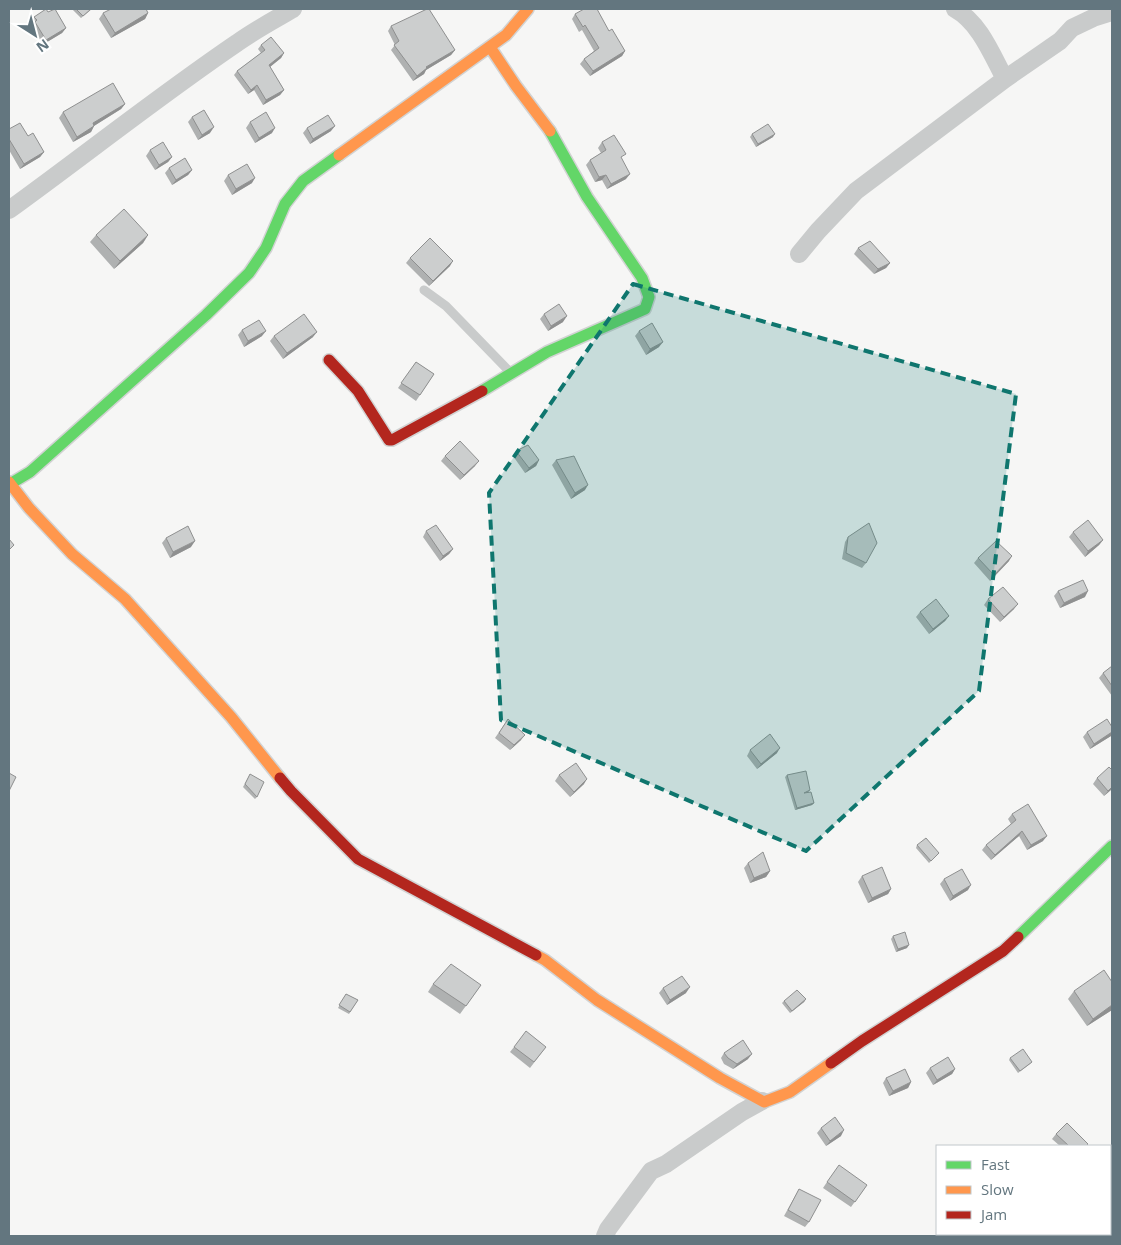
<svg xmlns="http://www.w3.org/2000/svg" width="1121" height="1245" font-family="'Open Sans',sans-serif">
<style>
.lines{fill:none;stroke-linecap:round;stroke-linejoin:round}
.fast-casing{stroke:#d2d3d3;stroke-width:14}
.slow-casing{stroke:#d2d3d3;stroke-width:14}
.jam-casing{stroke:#d2d3d3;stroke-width:14}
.lane{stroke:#c9cbcb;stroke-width:9}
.street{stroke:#c9cbcb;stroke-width:18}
.fast{stroke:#63d668;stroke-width:11}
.slow{stroke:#ff974d;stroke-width:11}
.jam{stroke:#b3261e;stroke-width:11}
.wall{fill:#afb1b1}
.shaded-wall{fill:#8f9090}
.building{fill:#cccece;stroke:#8f9090}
.marked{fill:#0f766e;fill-opacity:0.2;stroke:#0f766e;stroke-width:4;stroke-dasharray:10 6;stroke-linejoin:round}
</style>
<rect width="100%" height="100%" fill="#f6f6f5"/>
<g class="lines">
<defs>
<path id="fast" d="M 482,391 L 547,352 L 645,309 L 649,297 L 642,278 L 587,197 L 550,131
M 10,484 L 30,472 L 206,315 L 249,273 L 266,248 L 285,204 L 303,181 L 339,155
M 1018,937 L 1112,846"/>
<path id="slow" d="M 490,47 L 516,86 L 550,131
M 339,155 L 506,35 L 528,9
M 9,482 L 29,508 L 72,554 L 125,599 L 231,717 L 280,778
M 536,955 L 545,960 L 597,1000 L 720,1078 L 764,1102 L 790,1092 L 831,1063"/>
<path id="jam" d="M 329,360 L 358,391 L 389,440 L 392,440 L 482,391
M 280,778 L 291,791 L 358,859 L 536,955
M 831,1063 L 862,1041 L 1003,951 L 1018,937"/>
</defs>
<use href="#fast" class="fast-casing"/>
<use href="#slow" class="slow-casing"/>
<use href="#jam" class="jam-casing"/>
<path class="lane" d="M 424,290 L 446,306 L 511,373"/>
<path class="street" d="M 955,9 C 980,23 992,55 1005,79
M 9,210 C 85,155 159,96 237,43 C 255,30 274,20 293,9
M 799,254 L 818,231 L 856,191 L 1005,79 L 1060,41 L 1072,28 L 1093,18 L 1112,12
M 605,1236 L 608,1229 L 651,1171 L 666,1164 L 742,1112 L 762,1101"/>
<use href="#fast" class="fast"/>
<use href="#slow" class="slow"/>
<use href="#jam" class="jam"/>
</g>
<path class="wall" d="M 72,9 L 92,9 L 81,18 Z
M 48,12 L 66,28 L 62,33 L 42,45 L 31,27 L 33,25 L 31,22 L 34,17 Z
M 103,13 L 148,13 L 145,19 L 111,38 L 99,19 Z
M 575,14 L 609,31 L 625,51 L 622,56 L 590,76 L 580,64 L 584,59 L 594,51 L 582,30 L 579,32 L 572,19 Z
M 391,26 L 455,50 L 451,55 L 426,70 L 424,74 L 413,81 L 391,50 L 395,45 L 388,31 Z
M 261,45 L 284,53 L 281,58 L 270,67 L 284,90 L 280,95 L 263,105 L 254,90 L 248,94 L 234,75 L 237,71 L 261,53 L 258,49 Z
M 125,104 L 121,109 L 94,126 L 91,132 L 73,142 L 59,118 L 63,112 Z
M 192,117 L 210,133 L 198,140 L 188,122 Z
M 250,122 L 272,133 L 255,143 L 246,128 Z
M 307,128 L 331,131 L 310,144 L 303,133 Z
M 9,129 L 28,136 L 44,152 L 40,157 L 20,169 L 9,150 Z
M 752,134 L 773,137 L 756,147 L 750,137 Z
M 602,142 L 622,159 L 626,179 L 607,189 L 602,180 L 595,182 L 586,165 L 590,160 L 601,153 L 598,148 Z
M 150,150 L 172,157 L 168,162 L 155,170 L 146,156 Z
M 169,168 L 192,170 L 188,175 L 172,185 L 165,173 Z
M 228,175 L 252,183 L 232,195 L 224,181 Z
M 96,235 L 148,235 L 143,243 L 114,269 L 90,242 Z
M 858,248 L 890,263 L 886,268 L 874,274 L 854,254 Z
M 410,258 L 450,266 L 429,286 L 406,263 Z
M 544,314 L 563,322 L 548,331 L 540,319 Z
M 242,330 L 262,336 L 244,347 L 238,335 Z
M 639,331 L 659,347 L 646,355 L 635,336 Z
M 274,336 L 313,337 L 283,359 L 270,341 Z
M 416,362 L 434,374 L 416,401 L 398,388 Z
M 516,451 L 539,460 L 536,466 L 525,473 L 513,456 Z
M 445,456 L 475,466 L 460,480 L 441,461 Z
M 556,460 L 585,490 L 571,499 L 552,465 Z
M 426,531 L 453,549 L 449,554 L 440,561 L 423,537 Z
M 1073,532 L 1103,540 L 1099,545 L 1085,557 L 1069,537 Z
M 848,537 L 866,563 L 862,568 L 842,559 L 845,542 Z
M 166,538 L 191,547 L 170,558 L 162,543 Z
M 978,558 L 1009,561 L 990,581 L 974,563 Z
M 1058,591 L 1085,597 L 1060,608 L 1054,596 Z
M 988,599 L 1014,609 L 1000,622 L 984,605 Z
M 920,612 L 949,616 L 945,621 L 929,634 L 916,617 Z
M 1112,666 L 1112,696 L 1099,678 L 1103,673 Z
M 508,719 L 521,740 L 510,750 L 495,738 Z
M 1112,727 L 1112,734 L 1111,736 L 1090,749 L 1083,737 L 1087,732 Z
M 750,750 L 777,753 L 757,769 L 747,756 Z
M 250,774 L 257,797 L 255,799 L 243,787 Z
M 559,775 L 584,784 L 570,797 L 555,781 Z
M 787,775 L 810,790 L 808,793 L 814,803 L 812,805 L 795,810 L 785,777 Z
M 1097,778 L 1112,789 L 1104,796 L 1093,784 Z
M 1012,814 L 1043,841 L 1027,850 L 1019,836 L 991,860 L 982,850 L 986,845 L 1011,824 L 1008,819 Z
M 917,845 L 939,853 L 929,863 L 916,848 Z
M 748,863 L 770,871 L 766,877 L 750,883 L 744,868 Z
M 862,876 L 891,889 L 888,894 L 868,903 L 858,882 Z
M 944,879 L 968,890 L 950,901 L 940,884 Z
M 893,936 L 907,948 L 896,952 L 891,939 Z
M 433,984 L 481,985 L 460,1014 L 428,992 Z
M 663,988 L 686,993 L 667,1005 L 659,993 Z
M 1074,991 L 1112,1010 L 1087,1026 L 1068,999 Z
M 346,994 L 358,1000 L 349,1014 L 338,1008 Z
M 806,999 L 804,1002 L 790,1013 L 782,1003 L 784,1001 Z
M 514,1047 L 546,1047 L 530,1068 L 510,1052 Z
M 724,1053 L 748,1059 L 733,1069 L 724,1064 L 721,1058 Z
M 1010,1058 L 1032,1062 L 1030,1064 L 1018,1073 L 1009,1060 Z
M 930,1068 L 955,1069 L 952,1074 L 933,1085 L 926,1073 Z
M 886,1078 L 911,1082 L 908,1088 L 889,1096 L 883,1083 Z
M 821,1128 L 841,1136 L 826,1146 L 817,1133 Z
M 1056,1134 L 1087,1146 L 1060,1146 L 1052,1139 Z
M 827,1182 L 867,1185 L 851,1207 L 823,1188 Z
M 799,1189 L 809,1222 L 805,1227 L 784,1216 Z"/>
<path class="shaded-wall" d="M 148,13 L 145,19 L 111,38 L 115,33 Z
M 66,28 L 62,33 L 42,45 L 46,40 Z
M 455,50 L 451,55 L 426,70 L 424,74 L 413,81 L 417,76 L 426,67 Z
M 625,51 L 622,56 L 590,76 L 593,71 Z
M 284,53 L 281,58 L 266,70 L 269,65 Z
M 257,85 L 254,90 L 248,94 L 251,90 Z
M 284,90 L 280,95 L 263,105 L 266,100 Z
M 125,104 L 121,109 L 89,129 L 93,123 Z
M 94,126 L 91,132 L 73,142 L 77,137 Z
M 335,126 L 331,131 L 310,144 L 313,139 Z
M 214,127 L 210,133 L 198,140 L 202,135 Z
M 275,128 L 272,133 L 255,143 L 259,138 Z
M 775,134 L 773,137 L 756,147 L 758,144 Z
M 44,152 L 40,157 L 20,169 L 24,164 Z
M 172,157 L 168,162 L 155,170 L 159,165 Z
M 192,170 L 188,175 L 172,185 L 176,180 Z
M 630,174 L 626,179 L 607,189 L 611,184 Z
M 606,175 L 602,180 L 595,182 L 599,177 Z
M 255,178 L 252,183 L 232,195 L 236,189 Z
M 148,235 L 143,243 L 114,269 L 120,261 Z
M 453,261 L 450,266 L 429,286 L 433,281 Z
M 890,263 L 886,268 L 874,274 L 878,269 Z
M 567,316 L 563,322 L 548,331 L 551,326 Z
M 266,331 L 262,336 L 244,347 L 248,341 Z
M 317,332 L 313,337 L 283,359 L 287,353 Z
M 663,342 L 659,347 L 646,355 L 650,349 Z
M 539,460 L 536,466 L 525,473 L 529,468 Z
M 479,461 L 475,466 L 460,480 L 464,475 Z
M 588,485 L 585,490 L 571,499 L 575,493 Z
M 1103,540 L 1099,545 L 1085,557 L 1088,551 Z
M 195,541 L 191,547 L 170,558 L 173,552 Z
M 453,549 L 449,554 L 440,561 L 443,556 Z
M 1012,556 L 1009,561 L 990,581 L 994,575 Z
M 1088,591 L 1085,597 L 1060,608 L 1064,603 Z
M 1018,604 L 1014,609 L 1000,622 L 1004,617 Z
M 949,616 L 945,621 L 929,634 L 933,629 Z
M 1112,732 L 1111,736 L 1090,749 L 1094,744 Z
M 525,735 L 521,740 L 510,750 L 514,745 Z
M 780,748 L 777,753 L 757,769 L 761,764 Z
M 587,779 L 584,784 L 570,797 L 574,792 Z
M 1112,787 L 1112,789 L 1104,796 L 1108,791 Z
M 814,803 L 812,805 L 795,810 L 797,808 Z
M 1022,831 L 1019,836 L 991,860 L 995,855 Z
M 1047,836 L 1043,841 L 1027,850 L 1031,845 Z
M 770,871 L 766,877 L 750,883 L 754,878 Z
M 971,885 L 968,890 L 950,901 L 953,896 Z
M 891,889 L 888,894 L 868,903 L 872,898 Z
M 909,945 L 907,948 L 896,952 L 898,949 Z
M 690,987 L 686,993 L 667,1005 L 670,1000 Z
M 806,999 L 804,1002 L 790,1013 L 792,1011 Z
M 1112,1005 L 1112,1010 L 1087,1026 L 1093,1019 Z
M 752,1054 L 748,1059 L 733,1069 L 737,1064 Z
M 955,1069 L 952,1074 L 933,1085 L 937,1080 Z
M 911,1082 L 908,1088 L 889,1096 L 893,1091 Z
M 844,1130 L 841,1136 L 826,1146 L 830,1141 Z"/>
<path class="building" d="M 46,9 L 48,12 L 55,9 L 66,28 L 46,40 L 35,22 L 37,20 L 34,17 Z
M 76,9 L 91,9 L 83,16 Z
M 111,9 L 146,9 L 148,13 L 115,33 L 103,13 Z
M 427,9 L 429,9 L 455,50 L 426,67 L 427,68 L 417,76 L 394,45 L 399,41 L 391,26 Z
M 584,9 L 597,9 L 609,31 L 612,29 L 625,51 L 593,71 L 584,59 L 599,48 L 585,25 L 583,27 L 575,14 Z
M 271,37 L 284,53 L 269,65 L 284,90 L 266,100 L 257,85 L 251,90 L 237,71 L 265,50 L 261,45 Z
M 113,83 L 125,104 L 93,123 L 94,126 L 77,137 L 63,112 Z
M 204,110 L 214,127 L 202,135 L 192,117 Z
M 266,112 L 275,128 L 259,138 L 250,122 Z
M 328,115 L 335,126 L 313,139 L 307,128 Z
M 20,123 L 28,136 L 33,133 L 44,152 L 24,164 L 9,139 L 9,129 Z
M 768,124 L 775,134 L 758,144 L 752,134 Z
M 614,135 L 626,154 L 621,157 L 630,174 L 611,184 L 606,175 L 599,177 L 590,160 L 606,150 L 602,142 Z
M 163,142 L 172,157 L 159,165 L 150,150 Z
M 185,158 L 192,170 L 176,180 L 169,168 Z
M 247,164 L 255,178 L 236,189 L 228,175 Z
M 124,209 L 148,235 L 120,261 L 96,235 Z
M 430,238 L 453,261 L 433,281 L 410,258 Z
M 870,241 L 890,263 L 878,269 L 858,248 Z
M 559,304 L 567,316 L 551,326 L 544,314 Z
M 304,314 L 317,332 L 287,353 L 274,336 Z
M 259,320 L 266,331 L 248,341 L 242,330 Z
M 652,323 L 663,342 L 650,349 L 639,331 Z
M 416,362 L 434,374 L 420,395 L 401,383 Z
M 460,441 L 479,461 L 464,475 L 445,456 Z
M 528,445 L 539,460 L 529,468 L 516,451 Z
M 574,456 L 588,485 L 575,493 L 556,460 Z
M 1088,520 L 1103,540 L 1088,551 L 1073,532 Z
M 869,523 L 877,543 L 866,563 L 846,553 L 848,537 Z
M 436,525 L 453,549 L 443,556 L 426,531 Z
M 188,526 L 195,541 L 173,552 L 166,538 Z
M 9,539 L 14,545 L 9,550 Z
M 996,541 L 1012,556 L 994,575 L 978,558 Z
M 1083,580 L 1088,591 L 1064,603 L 1058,591 Z
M 1003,587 L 1018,604 L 1004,617 L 988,599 Z
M 936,599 L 949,616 L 933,629 L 920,612 Z
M 1112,666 L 1112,686 L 1103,673 Z
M 508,719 L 525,735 L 514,745 L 499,733 Z
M 1107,719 L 1112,727 L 1112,732 L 1094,744 L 1087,732 Z
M 770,734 L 780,748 L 761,764 L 750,750 Z
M 576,763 L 587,779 L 574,792 L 559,775 Z
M 1109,767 L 1112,770 L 1112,787 L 1108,791 L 1097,778 Z
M 806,771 L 810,790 L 804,793 L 811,792 L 814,803 L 797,808 L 787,775 Z
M 9,773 L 16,777 L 9,791 Z
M 250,774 L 264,782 L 257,797 L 245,784 Z
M 1028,804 L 1047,836 L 1031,845 L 1022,831 L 995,855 L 986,845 L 1016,820 L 1012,814 Z
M 926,838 L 939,853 L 931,861 L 917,845 Z
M 763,852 L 770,871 L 754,878 L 748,863 Z
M 882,867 L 891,889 L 872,898 L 862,876 Z
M 962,869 L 971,885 L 953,896 L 944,879 Z
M 905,932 L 909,945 L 898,949 L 893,936 Z
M 451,964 L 481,985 L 466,1006 L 433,984 Z
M 1104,970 L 1112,982 L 1112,1005 L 1093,1019 L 1074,991 Z
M 682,976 L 690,987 L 670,1000 L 663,988 Z
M 797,990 L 806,999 L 792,1011 L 784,1001 Z
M 346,994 L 358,1000 L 350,1012 L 339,1005 Z
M 526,1031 L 546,1047 L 534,1062 L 514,1047 Z
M 743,1040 L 752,1054 L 737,1064 L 728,1058 L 724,1053 Z
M 1023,1049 L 1032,1062 L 1020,1071 L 1010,1058 Z
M 948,1057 L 955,1069 L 937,1080 L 930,1068 Z
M 905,1069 L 911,1082 L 893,1091 L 886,1078 Z
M 835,1117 L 844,1130 L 830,1141 L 821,1128 Z
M 1067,1123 L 1088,1144 L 1086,1146 L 1069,1146 L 1056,1134 Z
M 839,1165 L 867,1185 L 855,1202 L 827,1182 Z
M 799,1189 L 821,1200 L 809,1222 L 788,1210 Z
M 972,1234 L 989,1234 L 992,1236 L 971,1236 Z"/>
<path class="marked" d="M 633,284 L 1016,394 L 979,691 L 806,851 L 501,720 L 489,493 Z"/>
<rect width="1121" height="1245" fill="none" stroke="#63767f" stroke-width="20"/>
<rect x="936" y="1145" width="175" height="90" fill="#ffffff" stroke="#c1c8cc"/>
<rect x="946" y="1161" width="25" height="8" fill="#63d668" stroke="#c1c8cc"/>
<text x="981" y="1170" font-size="15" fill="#63767f">Fast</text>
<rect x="946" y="1186" width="25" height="8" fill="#ff974d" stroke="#c1c8cc"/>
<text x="981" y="1195" font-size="15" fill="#63767f">Slow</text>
<rect x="946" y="1211" width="25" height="8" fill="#b3261e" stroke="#c1c8cc"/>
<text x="981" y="1220" font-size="15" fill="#63767f">Jam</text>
<g transform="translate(35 35) rotate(144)" stroke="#ffffff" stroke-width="4" paint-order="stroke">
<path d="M0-4L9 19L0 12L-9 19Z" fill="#63767f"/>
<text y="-8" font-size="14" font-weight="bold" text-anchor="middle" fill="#63767f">N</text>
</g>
</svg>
